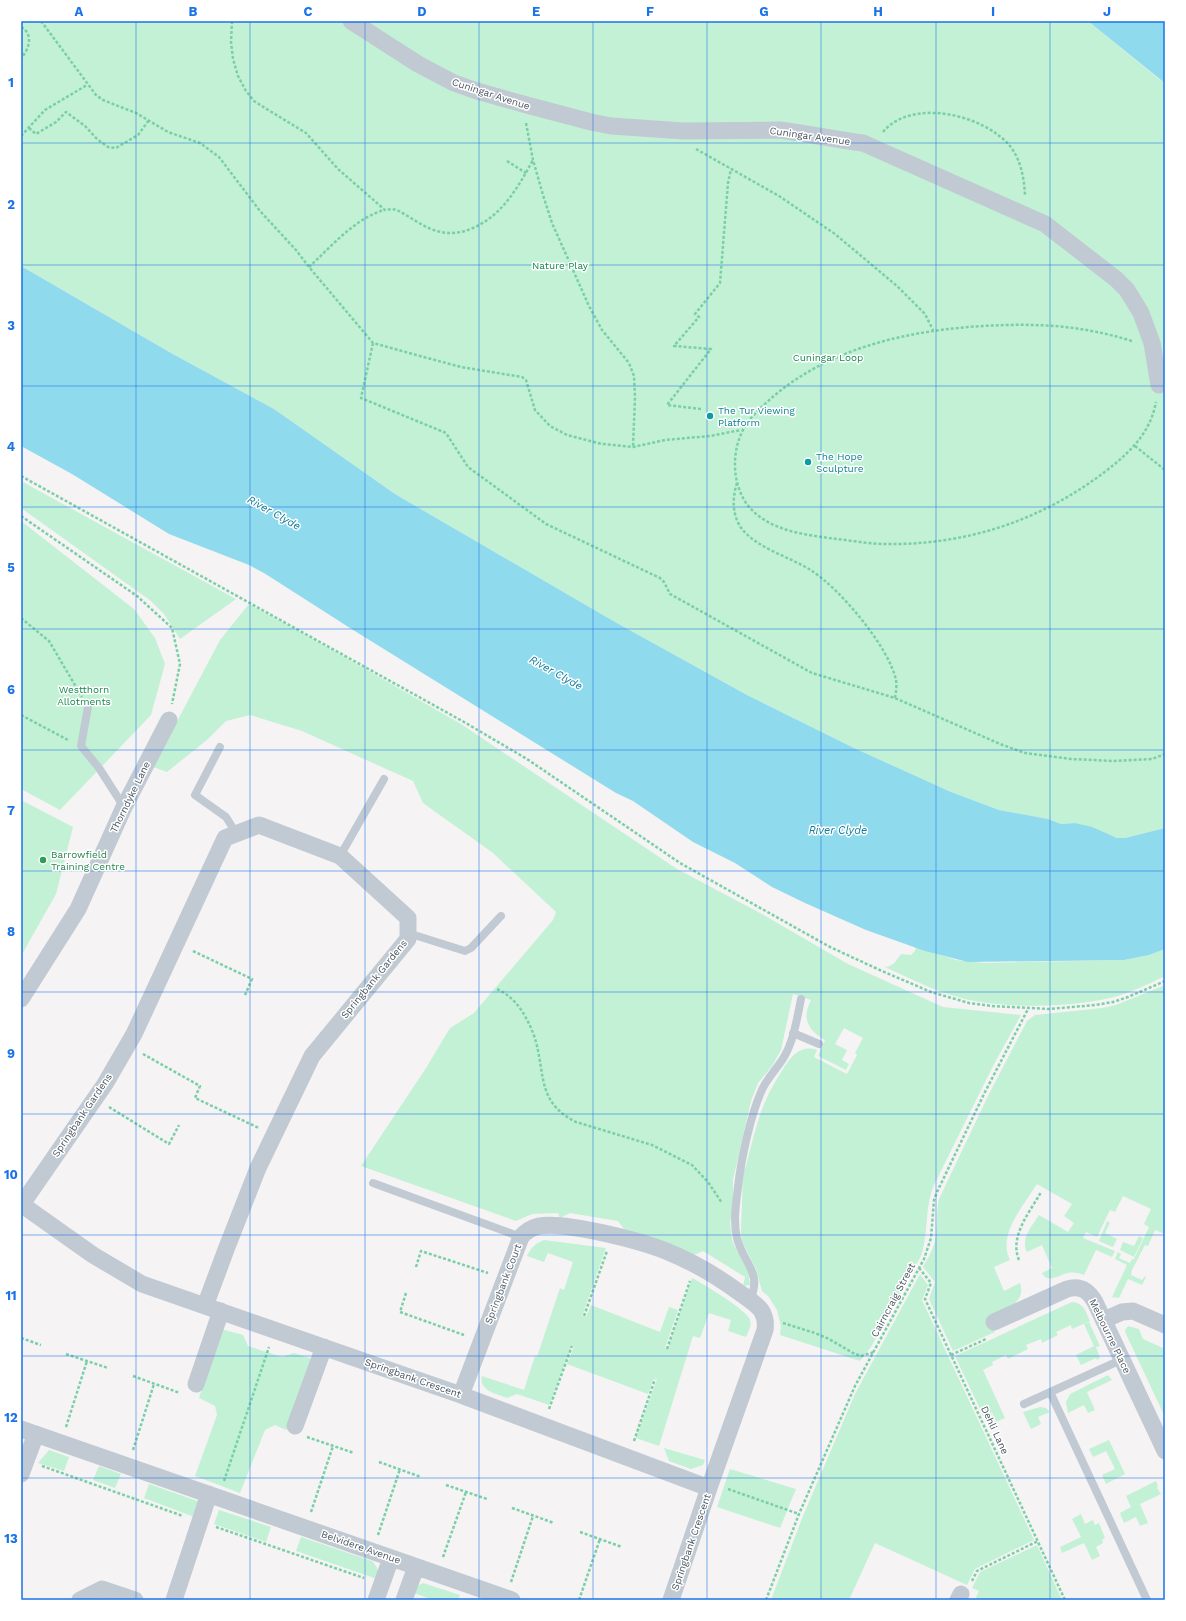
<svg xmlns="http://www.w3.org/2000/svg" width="1186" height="1621" font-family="'Work Sans',sans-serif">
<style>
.green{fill:#c3f1d5}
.water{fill:#90daee}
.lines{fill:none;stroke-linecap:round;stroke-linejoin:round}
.path{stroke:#7ad0a6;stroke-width:2.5;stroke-dasharray:3 2;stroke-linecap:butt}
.lane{stroke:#c1cad2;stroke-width:8}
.street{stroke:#c1cad2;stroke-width:17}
.grid{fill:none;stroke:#1a73e8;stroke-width:1;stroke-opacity:0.55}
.culture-dot{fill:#0f9aa8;stroke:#fff;stroke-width:1.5}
.leisure-dot{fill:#2e9e5b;stroke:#fff;stroke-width:1.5}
.labels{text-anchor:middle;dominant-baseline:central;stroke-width:3;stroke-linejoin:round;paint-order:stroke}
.street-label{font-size:10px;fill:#4a5661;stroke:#fff}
.park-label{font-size:10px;fill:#17864f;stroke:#fff}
.culture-label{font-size:10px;fill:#0d838f;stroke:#fff;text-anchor:start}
.leisure-label{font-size:10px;fill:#27864d;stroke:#fff;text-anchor:start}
.water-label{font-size:11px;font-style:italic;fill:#0c7c9b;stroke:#fff}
.neatline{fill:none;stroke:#1a73e8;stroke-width:1.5}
.grid-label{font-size:13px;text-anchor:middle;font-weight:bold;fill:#1a73e8}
</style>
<rect width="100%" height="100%" fill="#f5f3f3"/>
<path class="green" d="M 21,21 L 1088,21 L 1165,84 L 1165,828 L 1125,838 L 1117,838 L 1075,823 L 1061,824 L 1048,819 L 999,810 L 951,792 L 854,748 L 747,695 L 615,622 L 395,494 L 274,409 L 171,353 L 21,266 Z
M 21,481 L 236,599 L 180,639 L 164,614 L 151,601 L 21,508 Z
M 21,521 L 134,609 L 155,638 L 165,664 L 151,715 L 60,810 L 21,789 Z
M 249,604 L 320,643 L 461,724 L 677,869 L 762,914 L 848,964 L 943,1007 L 1021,1015 L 994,1064 L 934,1185 C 924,1209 929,1233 921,1256 L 871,1347 L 860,1361 L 780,1335 L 781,1326 L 777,1310 L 768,1296 L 762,1291 L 756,1269 L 742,1241 L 741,1232 L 743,1171 L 746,1166 C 755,1132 760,1104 780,1074 C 788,1061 798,1043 817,1050 L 814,1057 L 847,1074 L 857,1055 L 855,1053 L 863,1038 L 844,1028 L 835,1044 L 847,1050 L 842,1060 L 849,1064 L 846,1070 L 818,1056 L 825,1040 C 807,1030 802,1018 811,1000 L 793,994 L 781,1050 L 772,1066 L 758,1083 L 751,1101 L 733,1180 L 733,1208 L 730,1222 L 732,1240 L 735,1247 L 751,1274 L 749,1279 L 751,1285 L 743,1286 L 745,1277 L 703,1251 L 694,1255 L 624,1229 L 618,1221 L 570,1213 L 560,1218 L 558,1213 L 532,1214 L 516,1221 L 361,1166 L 426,1068 L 450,1028 L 474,1013 L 553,920 L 556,912 L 493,853 L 423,803 L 413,781 L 302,731 L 250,715 L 226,721 L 208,739 L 167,772 L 153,767 L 220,640 Z
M 21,800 L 73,827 L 56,894 L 21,956 Z
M 916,947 L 956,960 L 984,963 L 1124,960 L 1149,955 L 1165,949 L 1165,976 C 1149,984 1132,992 1114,997 C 1072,1008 1003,1009 961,998 C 934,991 909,978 885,967 C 894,966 896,961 901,954 L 911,955 L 915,951 Z
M 1165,985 L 1165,1234 L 1155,1230 L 1148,1246 L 1145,1245 L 1132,1270 L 1131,1275 L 1142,1280 L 1145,1276 L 1146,1277 L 1142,1285 L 1128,1279 L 1119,1298 L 1112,1297 L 1127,1265 L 1115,1259 L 1118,1252 L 1121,1254 L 1119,1258 L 1130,1263 L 1132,1259 L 1134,1259 L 1149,1227 L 1144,1224 L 1151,1209 L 1123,1196 L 1115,1212 L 1110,1210 L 1097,1237 L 1086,1232 L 1083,1238 L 1115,1251 L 1112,1257 L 1096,1250 L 1084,1275 C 1079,1273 1074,1272 1068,1273 C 1059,1275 1048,1284 1042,1273 L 1052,1268 L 1042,1245 L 1027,1252 C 1020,1239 1032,1226 1039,1215 L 1068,1232 L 1074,1223 L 1064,1216 L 1072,1204 L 1037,1184 C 1024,1205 997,1235 1010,1260 L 994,1267 L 1004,1291 L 1020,1283 C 1027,1304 1003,1310 989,1316 L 995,1332 L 953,1351 L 929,1299 L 935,1282 L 923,1267 C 928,1258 933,1250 935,1241 C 938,1227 936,1213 939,1199 L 988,1096 L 1027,1021 L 1035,1015 L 1102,1008 L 1116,1005 Z
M 1107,1221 L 1110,1223 L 1105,1233 L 1117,1239 L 1113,1247 L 1099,1241 Z
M 1139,1236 L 1143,1238 L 1134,1257 L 1120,1250 L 1123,1242 L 1134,1246 Z
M 544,1240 L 606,1248 L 582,1316 L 586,1317 L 591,1305 L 660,1332 L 669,1307 L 678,1310 L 665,1348 L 668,1349 L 692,1278 C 703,1284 746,1309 750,1320 C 752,1326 748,1332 746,1337 L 728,1331 L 731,1320 L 709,1313 L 700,1338 L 693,1336 L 659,1446 L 636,1438 L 657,1379 L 654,1378 L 648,1394 L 567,1364 L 574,1347 L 572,1346 L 549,1405 L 517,1394 L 507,1398 C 498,1394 478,1391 482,1376 L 524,1390 L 535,1356 L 537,1357 L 560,1288 L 564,1290 L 573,1262 L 548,1253 L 544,1262 L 527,1256 C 532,1247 534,1244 544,1240 Z
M 920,1274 L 928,1285 L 922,1300 L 1034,1540 L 975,1569 L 967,1585 L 875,1543 L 849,1600 L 771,1600 L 803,1516 L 855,1394 Z
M 1072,1302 C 1084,1303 1086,1312 1090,1321 L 1072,1329 L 1071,1325 L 1056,1332 L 1058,1335 L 1042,1343 L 1041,1339 L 1026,1345 L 1028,1349 L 1008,1359 L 1006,1355 L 992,1362 L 993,1365 L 983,1370 L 1005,1418 L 996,1422 L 992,1412 L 991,1412 L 995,1423 L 988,1426 L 955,1356 Z
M 1089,1322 L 1100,1346 L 1096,1347 L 1100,1358 L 1097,1360 L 1096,1358 L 1081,1365 L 1076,1355 L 1094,1346 L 1084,1324 Z
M 1128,1326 L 1139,1329 L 1143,1339 L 1165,1349 L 1165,1417 L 1126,1334 L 1125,1330 Z
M 221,1329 L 243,1335 L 248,1346 L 282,1357 L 294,1353 L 313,1359 L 286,1430 L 275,1425 L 265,1430 L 240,1493 L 195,1476 L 217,1415 L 215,1406 L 199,1398 Z
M 1108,1375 L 1112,1380 L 1087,1392 L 1095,1410 L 1088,1413 L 1084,1405 L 1068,1413 L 1066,1402 L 1070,1394 Z
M 1040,1407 L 1046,1408 L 1050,1412 L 1038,1417 L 1041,1424 L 1031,1429 L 1023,1412 Z
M 1109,1440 L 1125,1474 L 1106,1484 L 1102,1475 L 1115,1469 L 1106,1451 L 1093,1457 L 1089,1449 Z
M 664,1448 L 705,1460 L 703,1465 L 691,1469 L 669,1461 Z
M 49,1450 L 69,1457 L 64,1471 L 38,1463 Z
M 99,1466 L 121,1474 L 115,1488 L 93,1480 Z
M 730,1469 L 796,1489 L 780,1528 L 717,1507 Z
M 1156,1481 L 1158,1486 L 1157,1488 L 1161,1494 L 1140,1504 L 1148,1523 L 1140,1526 L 1136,1517 L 1124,1523 L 1120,1513 L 1131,1507 L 1126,1496 Z
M 149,1484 L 203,1503 L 197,1518 L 144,1498 Z
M 219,1510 L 271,1527 L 266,1542 L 214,1524 Z
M 1081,1514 L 1085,1524 L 1093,1520 L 1095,1525 L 1099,1523 L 1105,1538 L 1102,1540 L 1103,1543 L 1096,1547 L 1100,1556 L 1092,1560 L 1084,1543 L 1062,1553 L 1060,1547 L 1081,1537 L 1072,1519 Z
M 301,1537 L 372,1561 C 377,1567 380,1570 377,1579 L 296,1551 Z
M 1037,1545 L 1062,1600 L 975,1600 L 979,1591 L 972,1588 L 980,1572 Z
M 423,1583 L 460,1595 L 458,1600 L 433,1600 L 414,1593 L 416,1587 Z"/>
<path class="water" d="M 1088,21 L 1165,21 L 1165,84 L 1161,80 Z
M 21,266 L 171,353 L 274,409 L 395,494 L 615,622 L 747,695 L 854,748 L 951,792 L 999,810 L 1048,819 L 1061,824 L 1075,823 L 1092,827 L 1117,838 L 1125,838 L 1165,828 L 1165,949 L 1149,955 L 1124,960 L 968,962 L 925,951 L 866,930 L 805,903 L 772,887 L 735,863 L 693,842 L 633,801 L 616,793 L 350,628 L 264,573 L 249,565 L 169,534 L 72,474 L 21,446 Z"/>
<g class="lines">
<path class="path" d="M 41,21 L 96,95 L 103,100 L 136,113 L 168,132 L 200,143 L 219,157 L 260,211 L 296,250 L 309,267 L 373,343 L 420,356 L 461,367 L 522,377 L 526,380 L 535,410 L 550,426 L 567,435 L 602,444 L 633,447 L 665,440 L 710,436 L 741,430
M 232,21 L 231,42 L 233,59 L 238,76 L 246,91 L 254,101 L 265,108 L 306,133 L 338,169 L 385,210 L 392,209 L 397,210 C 411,217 425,229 441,232 C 450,234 459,233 468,230 C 501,218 517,189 533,160
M 21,27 C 34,34 29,50 21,58
M 526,123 L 533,160 L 543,195 L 552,223 L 589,306 L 602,330 L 629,363 L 634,376 L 635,397 L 633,447
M 29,128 L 36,134 L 56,122 L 66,112 L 85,126 L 97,139 L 108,147 L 116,148 L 138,135 L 149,120
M 883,132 C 912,97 984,115 1010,146 C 1021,160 1024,178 1025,195
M 21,136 L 45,110 L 87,85
M 696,149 L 779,196 L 835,234 L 897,286 L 925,314 L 933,330
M 507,161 L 526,173
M 309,267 C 332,246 354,219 384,210
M 1132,341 C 1080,325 1038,323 983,326 C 899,331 811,352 752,417 C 732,439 729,477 746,503 C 765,529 799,534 829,538 C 848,540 868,544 887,544 C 966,545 1039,521 1102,474 C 1127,455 1150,435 1156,402
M 373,343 L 361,398 L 446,433 L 468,467 L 546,524 L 660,578 L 664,582 L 670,594 L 812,673 L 895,698 L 1000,744 L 1025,753 L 1071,759 L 1113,761 L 1152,759 L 1165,754
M 701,409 L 667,405 L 711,349 L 674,346 L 699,317 L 695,314 L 720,283 L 728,183 L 731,169
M 1135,446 L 1165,470
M 21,476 L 464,722 L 527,759 L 680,863 L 830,947 L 882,971 L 931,992 L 969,1003 L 992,1006 L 1049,1009 L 1095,1005 L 1113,1002 L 1128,997 L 1165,981
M 737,483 C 732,498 732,516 742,529 C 758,549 791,557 812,571 C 840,589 889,647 896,680 C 897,686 896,692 895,698
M 21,516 L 137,596 L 172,628 L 180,664 L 172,704
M 21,618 L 49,641 L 82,697
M 21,715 L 68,740
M 193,951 L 252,979 L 245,995
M 497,989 C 508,994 515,1001 522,1011 C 528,1021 533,1031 536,1042 C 545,1076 538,1103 576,1122 L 652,1145 L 692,1165 L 708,1182 L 722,1203
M 143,1054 L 200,1086 L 195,1098 L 259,1128
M 109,1107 L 169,1144 L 179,1125
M 1019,1260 C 1009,1236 1030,1212 1041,1192
M 416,1267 L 421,1251 L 488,1273
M 919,1268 L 931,1283 L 925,1299 L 1065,1600
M 406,1293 L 400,1312 L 464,1335
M 584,1316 L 607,1251
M 783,1323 L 815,1333 L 829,1339 L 853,1353 L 861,1356 L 874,1352
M 21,1338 L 41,1345
M 667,1349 L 690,1281
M 66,1354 L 108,1368
M 951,1355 L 986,1339
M 133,1376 L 180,1393
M 549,1409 L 572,1346
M 66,1427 L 87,1361
M 307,1437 L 354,1453
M 634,1441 L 655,1379
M 133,1450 L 154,1384
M 379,1462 L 421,1477
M 42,1466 L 183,1516
M 224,1481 L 269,1347
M 446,1485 L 487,1499
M 728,1489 L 799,1514
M 512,1508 L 554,1523
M 311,1512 L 333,1446
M 216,1527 L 364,1578
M 580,1532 L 622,1547
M 378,1535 L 400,1469
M 443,1557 L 466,1492
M 972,1581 L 977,1571 L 1038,1541
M 511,1582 L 533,1516
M 579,1600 L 600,1539
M 766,1600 L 799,1514 L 855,1386 L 924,1259 L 931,1238 L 934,1200 L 937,1192 L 985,1092 L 1028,1009"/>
<path class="lane" d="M 88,707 L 81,746 L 99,768 L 124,807
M 220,747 L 195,795 L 226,817 L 236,833
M 340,856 L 384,779
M 408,933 L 465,951 L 471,948 L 501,916
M 793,1033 L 819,1044
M 373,1183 L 521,1237
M 750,1300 C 763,1272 743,1263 737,1238 C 733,1222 736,1203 738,1187 C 741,1160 750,1117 761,1092 C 766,1079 777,1069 784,1057 C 794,1040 797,1018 801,999
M 1050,1392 L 1147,1600
M 1024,1404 L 1123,1359"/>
<path class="street" d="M 351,21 L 418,64 L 454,83 L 477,91 L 523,104 L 591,122 L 611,126 L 684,131 L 781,130 L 855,142 L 863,143 L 1045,224 L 1116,279 L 1127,290 L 1141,313 L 1152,343 L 1159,385
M 21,999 L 78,909 L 124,807 L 169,720
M 21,1204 L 93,1255 L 142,1284 L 461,1395 L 709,1488 L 671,1600
M 22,1204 L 105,1084 L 134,1034 L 225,838 L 259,825 L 340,856 L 408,918 L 408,939 L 312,1056 L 258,1168 L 227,1247 L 205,1306
M 1104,1320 L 1122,1312 L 1133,1311 L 1165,1325
M 994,1322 L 1067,1289 C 1080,1285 1088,1290 1095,1302 L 1165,1451
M 196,1384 L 221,1311
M 461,1395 L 521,1237 C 526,1231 531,1228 539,1226 C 565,1221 641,1241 666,1251 C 693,1262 717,1276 740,1293 C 747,1298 755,1303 761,1310 C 765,1316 766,1323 765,1330 L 709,1488
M 295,1426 L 324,1347
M 21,1429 L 512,1600
M 21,1474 L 36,1434
M 80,1600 L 102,1589 L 135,1600
M 174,1600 L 209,1494
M 376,1600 L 391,1558
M 404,1600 L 416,1567
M 958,1600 L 961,1594"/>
</g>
<path class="grid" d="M 136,21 L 136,1600M 250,21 L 250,1600M 365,21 L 365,1600M 479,21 L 479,1600M 593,21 L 593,1600M 707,21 L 707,1600M 821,21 L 821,1600M 936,21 L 936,1600M 1050,21 L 1050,1600M 21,143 L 1165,143M 21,265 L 1165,265M 21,386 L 1165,386M 21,507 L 1165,507M 21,629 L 1165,629M 21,750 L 1165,750M 21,871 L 1165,871M 21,992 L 1165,992M 21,1114 L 1165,1114M 21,1235 L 1165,1235M 21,1356 L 1165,1356M 21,1478 L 1165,1478"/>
<g class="culture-dot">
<circle cx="710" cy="416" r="4"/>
<circle cx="808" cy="462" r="4"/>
</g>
<circle class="leisure-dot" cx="43" cy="860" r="4"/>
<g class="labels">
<g class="street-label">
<text transform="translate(491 94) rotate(18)">Cuningar Avenue</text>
<text transform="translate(810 136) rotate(8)">Cuningar Avenue</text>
<text transform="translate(130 797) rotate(-64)">Thorndyke Lane</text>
<text transform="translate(374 979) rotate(-51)">Springbank Gardens</text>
<text transform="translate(82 1115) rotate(-56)">Springbank Gardens</text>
<text transform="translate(503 1284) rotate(-69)">Springbank Court</text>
<text transform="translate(893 1300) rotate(-62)">Cairncraig Street</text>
<text transform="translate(1110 1336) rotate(64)">Melbourne Place</text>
<text transform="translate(413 1378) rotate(19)">Springbank Crescent</text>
<text transform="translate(995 1430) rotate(65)">Dehli Lane</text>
<text transform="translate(691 1542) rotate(-71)">Springbank Crescent</text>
<text transform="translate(361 1547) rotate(19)">Belvidere Avenue</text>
</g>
<g class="park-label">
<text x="560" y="265">Nature Play</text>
<text x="828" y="357">Cuningar Loop</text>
<text x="84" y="689">Westthorn<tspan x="84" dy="12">Allotments</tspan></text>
</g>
<g class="culture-label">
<text x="718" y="410">The Tur Viewing<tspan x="718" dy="12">Platform</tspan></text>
<text x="816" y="456">The Hope<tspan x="816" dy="12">Sculpture</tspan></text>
</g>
<g class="leisure-label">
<text x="51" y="854">Barrowfield<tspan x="51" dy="12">Training Centre</tspan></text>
</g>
<g class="water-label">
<text transform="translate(274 513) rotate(29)">River Clyde</text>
<text transform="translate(556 673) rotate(29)">River Clyde</text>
<text x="838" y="830">River Clyde</text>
</g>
</g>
<rect width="1186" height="1621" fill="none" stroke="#ffffff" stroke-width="44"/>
<rect x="22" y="22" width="1142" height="1577" class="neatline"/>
<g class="grid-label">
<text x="79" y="16">A</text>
<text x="193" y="16">B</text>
<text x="308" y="16">C</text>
<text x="422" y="16">D</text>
<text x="536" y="16">E</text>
<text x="650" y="16">F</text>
<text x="764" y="16">G</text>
<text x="878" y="16">H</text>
<text x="993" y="16">I</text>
<text x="1107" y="16">J</text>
<text x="11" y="87">1</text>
<text x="11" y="209">2</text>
<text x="11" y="330">3</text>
<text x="11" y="451">4</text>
<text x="11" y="572">5</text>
<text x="11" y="694">6</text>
<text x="11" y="815">7</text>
<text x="11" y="936">8</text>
<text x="11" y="1058">9</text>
<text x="11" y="1179">10</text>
<text x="11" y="1300">11</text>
<text x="11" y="1422">12</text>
<text x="11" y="1543">13</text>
</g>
</svg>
